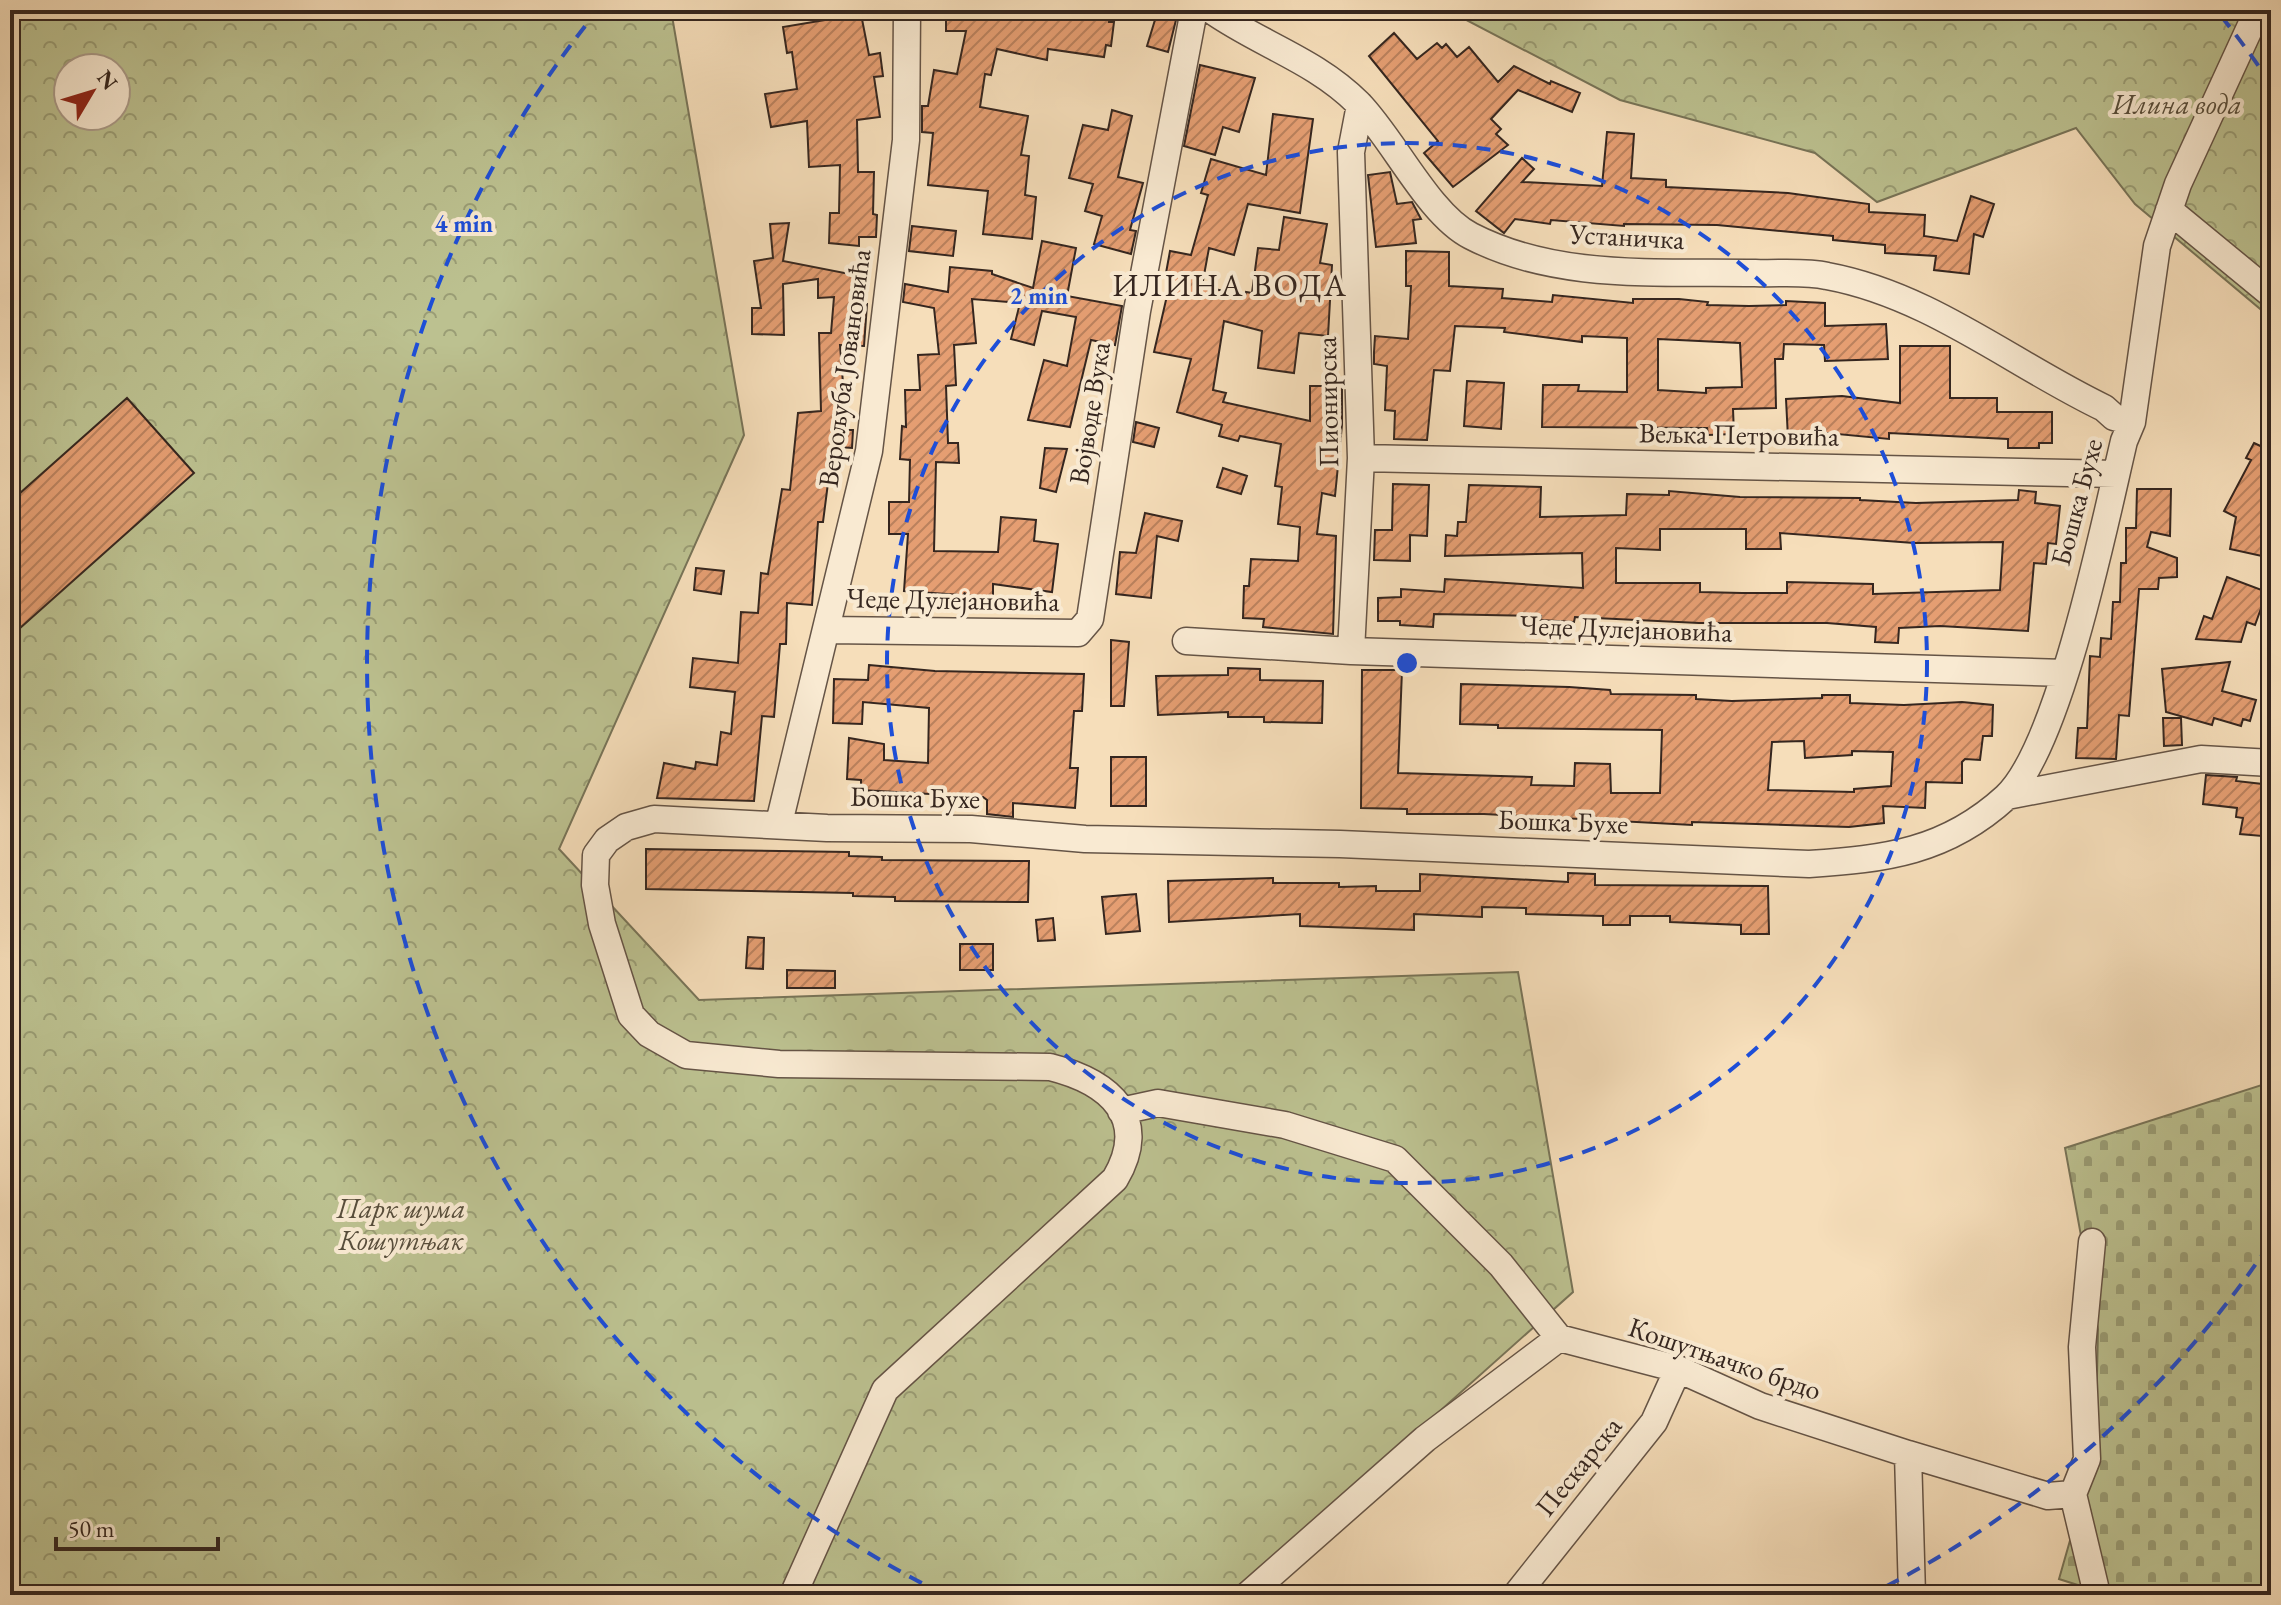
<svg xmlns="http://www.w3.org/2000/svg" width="2281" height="1605" font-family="'EB Garamond',serif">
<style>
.forest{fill:url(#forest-crowns);stroke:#787458;stroke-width:2;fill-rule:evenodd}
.cemetery{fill:url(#cemetery-stones);stroke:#787458;stroke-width:2}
.building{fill:url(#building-hatch);stroke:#35261f;stroke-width:2;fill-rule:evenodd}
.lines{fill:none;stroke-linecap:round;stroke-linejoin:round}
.minor-casing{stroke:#655446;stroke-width:29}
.minor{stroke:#f9ead2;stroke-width:26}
.ring{fill:none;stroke:#1d4ed8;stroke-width:4;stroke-dasharray:14 10}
.labels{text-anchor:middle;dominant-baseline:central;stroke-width:8;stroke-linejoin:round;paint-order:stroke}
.park-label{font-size:28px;font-style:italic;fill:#574d3b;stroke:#f9ead2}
.street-label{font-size:28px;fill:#35261f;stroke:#f9ead2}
.quarter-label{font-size:32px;letter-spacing:2px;fill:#35261f;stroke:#f9ead2}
.centre{fill:#1d4ed8;stroke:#f9ead2;stroke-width:4}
.ring-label{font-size:24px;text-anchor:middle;font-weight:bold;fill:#1d4ed8;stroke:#f9ead2;stroke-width:8;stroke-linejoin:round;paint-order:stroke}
</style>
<defs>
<pattern id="forest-crowns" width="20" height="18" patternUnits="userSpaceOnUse" patternTransform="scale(2)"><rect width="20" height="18" fill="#bcc190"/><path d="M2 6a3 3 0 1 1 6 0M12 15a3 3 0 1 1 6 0" fill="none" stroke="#9a9d75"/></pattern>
<pattern id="cemetery-stones" width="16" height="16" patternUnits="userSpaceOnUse" patternTransform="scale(2)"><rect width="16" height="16" fill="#bcc190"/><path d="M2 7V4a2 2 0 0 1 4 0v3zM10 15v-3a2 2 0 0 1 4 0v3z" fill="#9a9d75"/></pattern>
<pattern id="building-hatch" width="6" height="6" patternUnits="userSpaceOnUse" patternTransform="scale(2)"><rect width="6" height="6" fill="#e59e72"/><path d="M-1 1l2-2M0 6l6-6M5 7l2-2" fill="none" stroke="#ba815d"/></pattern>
</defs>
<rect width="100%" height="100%" fill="#f6deba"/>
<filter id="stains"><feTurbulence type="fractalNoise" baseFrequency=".0025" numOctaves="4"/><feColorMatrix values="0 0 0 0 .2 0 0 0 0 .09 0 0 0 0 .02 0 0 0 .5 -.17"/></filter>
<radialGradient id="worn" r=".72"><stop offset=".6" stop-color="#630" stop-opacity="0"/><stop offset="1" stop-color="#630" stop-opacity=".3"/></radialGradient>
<path class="forest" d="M 10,10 L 671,10 L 744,435 L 559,849 L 699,1000 L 1518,972 L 1573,1292 L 1234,1595 L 10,1595 ZM 68,68 L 116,68 L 116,116 L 68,116 Z
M 1258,10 L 2271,10 L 2271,318 L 2135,204 L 2076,128 L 1877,202 L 1815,153 L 1620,100 L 1455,14 L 1288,18 Z"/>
<path class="cemetery" d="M 2271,1082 L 2271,1595 L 2109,1595 L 2059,1579 L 2083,1495 L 2095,1467 L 2098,1329 L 2065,1148 Z"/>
<path class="building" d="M 946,10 L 1008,10 L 1029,14 L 1029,10 L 1111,10 L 1109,22 L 1114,22 L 1111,46 L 1106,45 L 1104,57 L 1048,49 L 1047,60 L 997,49 L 991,75 L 985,74 L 980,107 L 1028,116 L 1021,155 L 1029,156 L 1025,195 L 1036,197 L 1032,239 L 983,234 L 988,191 L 928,185 L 933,133 L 922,132 L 922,106 L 928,106 L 934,70 L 957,74 L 966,31 L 946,31 Z
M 1158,10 L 1177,16 L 1168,52 L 1147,46 Z
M 861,14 L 869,55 L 880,53 L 883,76 L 874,77 L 880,117 L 857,120 L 858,172 L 874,172 L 873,214 L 877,215 L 876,237 L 859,237 L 859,246 L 829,243 L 830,213 L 839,213 L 840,165 L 809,167 L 807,121 L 771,127 L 765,94 L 797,89 L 792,52 L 787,53 L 783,27 Z
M 1394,33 L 1417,59 L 1437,43 L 1442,48 L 1446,44 L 1457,57 L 1469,47 L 1498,82 L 1514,66 L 1550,84 L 1551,81 L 1580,93 L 1572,112 L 1518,90 L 1491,119 L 1501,129 L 1496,134 L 1508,145 L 1453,187 L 1424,153 L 1438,141 L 1369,56 Z
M 1200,65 L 1255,78 L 1239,132 L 1223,127 L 1215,155 L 1184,146 Z
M 1112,110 L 1132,116 L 1118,177 L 1143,183 L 1130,230 L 1136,231 L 1131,254 L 1094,244 L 1102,216 L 1085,211 L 1093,184 L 1069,178 L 1083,125 L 1108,130 Z
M 1273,114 L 1313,119 L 1300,213 L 1248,204 L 1234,255 L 1209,248 L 1202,286 L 1245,296 L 1246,292 L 1252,293 L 1258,248 L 1279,250 L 1284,217 L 1327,224 L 1320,263 L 1332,265 L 1328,336 L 1299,333 L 1294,373 L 1258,368 L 1262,331 L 1224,321 L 1213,390 L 1226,393 L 1223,402 L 1310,421 L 1310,386 L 1342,386 L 1342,425 L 1335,496 L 1322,493 L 1317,534 L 1336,536 L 1333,634 L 1263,627 L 1264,619 L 1243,618 L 1244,586 L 1249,586 L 1251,559 L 1298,561 L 1300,527 L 1278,524 L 1282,487 L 1275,486 L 1281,444 L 1240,436 L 1238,441 L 1219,436 L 1222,425 L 1177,412 L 1191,359 L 1154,352 L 1172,274 L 1166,273 L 1170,251 L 1191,255 L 1208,195 L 1201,193 L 1211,159 L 1266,175 Z
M 1607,132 L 1634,134 L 1631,178 L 1666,180 L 1666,187 L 1788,193 L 1869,204 L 1869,212 L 1925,215 L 1924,236 L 1957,241 L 1971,196 L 1994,204 L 1983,237 L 1974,234 L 1969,274 L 1934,270 L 1936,256 L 1885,253 L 1885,245 L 1833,240 L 1833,236 L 1717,225 L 1624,224 L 1624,226 L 1551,220 L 1550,224 L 1515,219 L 1504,233 L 1476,211 L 1522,158 L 1534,169 L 1522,182 L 1602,186 Z
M 1390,172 L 1397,204 L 1412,202 L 1421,219 L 1413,220 L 1416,243 L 1376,247 L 1368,175 Z
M 789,223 L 783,261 L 860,276 L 860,304 L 867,304 L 864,346 L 840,345 L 844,396 L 840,430 L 853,430 L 852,448 L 839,447 L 834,484 L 828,483 L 823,522 L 818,522 L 812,605 L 787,603 L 786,644 L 780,644 L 774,717 L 762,716 L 754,801 L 657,798 L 664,763 L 695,769 L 696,762 L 717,765 L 721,732 L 731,734 L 735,692 L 690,687 L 693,658 L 738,663 L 741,612 L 758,613 L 761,573 L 768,574 L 782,489 L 790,490 L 798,413 L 821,411 L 819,333 L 831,333 L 834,297 L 818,298 L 818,279 L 783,284 L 784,335 L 752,334 L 752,308 L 761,308 L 754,261 L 773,258 L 770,224 Z
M 912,226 L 956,231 L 953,256 L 909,251 Z
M 1042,241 L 1076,248 L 1067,296 L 1122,306 L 1115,345 L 1091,340 L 1070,427 L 1028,420 L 1044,360 L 1067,366 L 1076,317 L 1042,311 L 1034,345 L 1011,339 L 1020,303 L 972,299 L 976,343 L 954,345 L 956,385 L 946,386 L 948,443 L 958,443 L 959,463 L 936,462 L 934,551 L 998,552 L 1001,517 L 1036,520 L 1034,541 L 1058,544 L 1052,592 L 993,584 L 993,606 L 973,606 L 974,596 L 904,591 L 908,534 L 889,534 L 889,502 L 909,502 L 910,460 L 900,459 L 902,426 L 906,427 L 905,390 L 920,390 L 918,355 L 939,354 L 934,308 L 903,302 L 905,284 L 948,292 L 950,267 L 992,271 L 992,274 L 1033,288 Z
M 1406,251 L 1449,252 L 1449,286 L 1503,289 L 1502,298 L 1552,302 L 1553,295 L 1633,303 L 1633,299 L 1679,299 L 1708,302 L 1707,305 L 1749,306 L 1786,305 L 1786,301 L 1825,303 L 1825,326 L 1886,324 L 1888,359 L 1825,361 L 1824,345 L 1784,344 L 1783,359 L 1775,359 L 1776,408 L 1733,409 L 1734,434 L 1708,435 L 1707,428 L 1542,427 L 1543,385 L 1579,385 L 1578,391 L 1627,392 L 1627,338 L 1582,336 L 1582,342 L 1504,332 L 1505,328 L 1455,326 L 1450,371 L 1434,370 L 1427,440 L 1394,439 L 1395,411 L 1385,410 L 1387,366 L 1374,364 L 1374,352 L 1375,336 L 1408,339 L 1411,286 L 1406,286 ZM 1658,339 L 1740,343 L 1742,387 L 1706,388 L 1706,393 L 1658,390 Z
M 1900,346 L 1950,346 L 1950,398 L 1997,398 L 1997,412 L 2052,412 L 2052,443 L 2039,443 L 2039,448 L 2008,448 L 2008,439 L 1889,433 L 1889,439 L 1817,432 L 1817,437 L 1788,438 L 1786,399 L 1842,396 L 1900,403 Z
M 1467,381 L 1504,383 L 1501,429 L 1464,426 Z
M 127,398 L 194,473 L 10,637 L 10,502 Z
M 1136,422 L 1159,428 L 1154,447 L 1133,442 Z
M 2254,443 L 2271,451 L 2271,558 L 2230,549 L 2236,517 L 2224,511 L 2251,460 L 2246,458 Z
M 1045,448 L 1067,449 L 1056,492 L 1040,488 Z
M 1223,468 L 1247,476 L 1241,494 L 1217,487 Z
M 1393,484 L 1429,485 L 1427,536 L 1410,535 L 1410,561 L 1374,560 L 1375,530 L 1392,530 Z
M 1469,485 L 1541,487 L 1540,517 L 1626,515 L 1627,494 L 1669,495 L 1669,491 L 1740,497 L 1860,498 L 1860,500 L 1916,503 L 2018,500 L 2019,490 L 2036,492 L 2035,503 L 2060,506 L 2056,544 L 2048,543 L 2046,564 L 2034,563 L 2028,631 L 1940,626 L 1899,628 L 1898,643 L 1875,642 L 1876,627 L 1827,623 L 1699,623 L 1575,617 L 1574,622 L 1540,620 L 1541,616 L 1434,614 L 1433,627 L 1400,625 L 1400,621 L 1378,621 L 1378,598 L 1401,597 L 1401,589 L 1444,592 L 1445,579 L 1583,588 L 1582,553 L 1445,556 L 1446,535 L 1457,536 L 1458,522 L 1466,522 ZM 1660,529 L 1746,529 L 1746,549 L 1781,549 L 1780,533 L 1914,543 L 2003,542 L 2000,590 L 1873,594 L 1873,584 L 1787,582 L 1787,593 L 1742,593 L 1700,592 L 1700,583 L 1616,583 L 1616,548 L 1660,550 Z
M 2137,489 L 2171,489 L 2170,536 L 2151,532 L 2147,547 L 2177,558 L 2177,577 L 2159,578 L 2158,589 L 2139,589 L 2129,716 L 2119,715 L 2116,759 L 2076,758 L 2078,728 L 2087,728 L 2090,656 L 2100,657 L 2101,638 L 2111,639 L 2113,602 L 2120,602 L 2121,563 L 2126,563 L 2126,528 L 2136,528 Z
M 1145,513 L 1182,521 L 1178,541 L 1157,536 L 1151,598 L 1116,594 L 1120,552 L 1136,553 Z
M 696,568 L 724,571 L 721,594 L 694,590 Z
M 2227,577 L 2267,592 L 2255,625 L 2247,622 L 2241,642 L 2196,639 L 2204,616 L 2212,619 Z
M 1111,640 L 1129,642 L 1124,706 L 1111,706 Z
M 2230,662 L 2222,691 L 2256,700 L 2250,721 L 2243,719 L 2241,726 L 2214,718 L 2212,725 L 2166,712 L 2162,669 Z
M 869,665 L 935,671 L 1084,674 L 1082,711 L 1074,711 L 1070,768 L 1078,768 L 1075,808 L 1013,803 L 1013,817 L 987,814 L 987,800 L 983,797 L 861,790 L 861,780 L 847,779 L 849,738 L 884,744 L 884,760 L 928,763 L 929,708 L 863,702 L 862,724 L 833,723 L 834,679 L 868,680 Z
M 1228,668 L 1260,669 L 1260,680 L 1323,681 L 1322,723 L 1264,722 L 1264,717 L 1228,717 L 1228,712 L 1158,715 L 1156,676 L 1228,675 Z
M 1362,670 L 1402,670 L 1398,773 L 1532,777 L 1531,785 L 1574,786 L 1575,763 L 1610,764 L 1611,793 L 1660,793 L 1662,730 L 1498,728 L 1498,725 L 1460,724 L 1461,684 L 1569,687 L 1610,690 L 1611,694 L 1696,695 L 1696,699 L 1732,701 L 1822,698 L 1822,695 L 1850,695 L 1850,703 L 1904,705 L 1962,702 L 1993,705 L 1992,736 L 1983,736 L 1980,760 L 1965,759 L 1962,762 L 1962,783 L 1926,782 L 1925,808 L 1883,806 L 1884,823 L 1849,827 L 1692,822 L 1692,825 L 1484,814 L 1407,814 L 1407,809 L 1361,808 ZM 1804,741 L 1805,758 L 1852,755 L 1852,751 L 1893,752 L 1891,786 L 1854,789 L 1854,792 L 1768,790 L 1772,742 Z
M 2163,718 L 2181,718 L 2182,745 L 2164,746 Z
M 1111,757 L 1146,757 L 1146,806 L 1111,806 Z
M 2206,775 L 2237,777 L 2236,781 L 2271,785 L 2271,817 L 2265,816 L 2262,836 L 2240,834 L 2243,818 L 2236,817 L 2237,808 L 2203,804 Z
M 646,849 L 849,852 L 849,856 L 882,857 L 882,860 L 1029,861 L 1028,902 L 895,901 L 895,897 L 853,896 L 853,893 L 646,889 Z
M 1568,873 L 1595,874 L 1595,885 L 1768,886 L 1769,934 L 1741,934 L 1741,925 L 1670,922 L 1670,916 L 1630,916 L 1630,925 L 1603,925 L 1603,916 L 1526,914 L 1526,908 L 1482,907 L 1482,917 L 1414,914 L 1414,930 L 1300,926 L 1300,914 L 1169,922 L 1168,881 L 1273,878 L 1273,883 L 1339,883 L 1339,887 L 1376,886 L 1376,891 L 1420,891 L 1420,874 L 1568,882 Z
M 1136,894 L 1140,931 L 1106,934 L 1102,897 Z
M 1053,918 L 1055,940 L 1038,941 L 1036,920 Z
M 748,937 L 764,938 L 763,969 L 746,968 Z
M 960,944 L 993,944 L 993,970 L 960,970 Z
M 787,970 L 835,971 L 835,988 L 787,988 Z"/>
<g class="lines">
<defs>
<path id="minor" d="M 2169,210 L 2271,294
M 2132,422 L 2157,246 L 2178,184 L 2258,10
M 1361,458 L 2116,474
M 827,630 L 1078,633 L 1090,619 L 1137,311 L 1194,10
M 1186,641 L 1351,651 L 2065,673
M 1351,651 L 1361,458 L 1351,152 L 1360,105
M 2007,796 L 2201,759 L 2271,763
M 779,823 L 869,451 L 906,140 L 907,10
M 1121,1111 L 1158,1103 L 1285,1125 L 1395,1159 L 1501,1265 L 1559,1338
M 1908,1454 L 1912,1595
M 2073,1494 L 2087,1459 L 2082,1347 L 2092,1242
M 2073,1494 L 2095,1586 L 2094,1595
M 793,1595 L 885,1390 L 1115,1179 C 1151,1118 1110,1082 1050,1067 L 779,1064 L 686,1055 L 649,1034 L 631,1015 L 602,924 L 595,885 L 596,855 L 607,840 L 626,827 L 654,819 L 827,828 L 971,829 L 1085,839 L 1340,844 L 1809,864 C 1885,859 1946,852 2006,797 C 2060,746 2105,521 2124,441 L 2132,422 L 2114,417 L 2104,408 C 2012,364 1930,295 1827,276 C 1805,271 1778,274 1755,273 C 1660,271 1558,281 1471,236 C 1428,214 1393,138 1358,103 C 1315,60 1259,44 1211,10
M 1248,1595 L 1425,1439 L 1559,1338 L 1678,1369 L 1760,1406 L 1908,1454 L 2048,1496 L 2073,1494
M 1516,1595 L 1654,1422 L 1678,1369"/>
</defs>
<use href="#minor" class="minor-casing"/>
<use href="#minor" class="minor"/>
</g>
<g class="ring">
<circle cx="1407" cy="663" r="520"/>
<path d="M2269 1245A1040 1040 0 0 1 1871 1594M943 1594A1040 1040 0 0 1 593 16M2221 16A1040 1040 0 0 1 2269 81"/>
</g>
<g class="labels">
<g class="park-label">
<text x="2177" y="104">Илина вода</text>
<text x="401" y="1208">Парк шума<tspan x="401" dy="32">Кошутњак</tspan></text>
</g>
<g class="street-label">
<text transform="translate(1627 236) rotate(3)">Устаничка</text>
<text transform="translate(844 368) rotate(-82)">Верољуба Јовановића</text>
<text transform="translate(1327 402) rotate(-91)">Пионирска</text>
<text transform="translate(1089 413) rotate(-81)">Војводе Вука</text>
<text transform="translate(1739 434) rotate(1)">Вељка Петровића</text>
<text transform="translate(2076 502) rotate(-75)">Бошка Бухе</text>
<text transform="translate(953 599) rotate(1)">Чеде Дулејановића</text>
<text transform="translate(1626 628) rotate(2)">Чеде Дулејановића</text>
<text transform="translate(915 797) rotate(1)">Бошка Бухе</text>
<text transform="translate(1563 821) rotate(2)">Бошка Бухе</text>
<text transform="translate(1725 1358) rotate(19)">Кошутњачко брдо</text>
<text transform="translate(1578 1466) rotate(-51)">Пескарска</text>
</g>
<g class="quarter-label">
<text x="1230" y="285">ИЛИНА ВОДА</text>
</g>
</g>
<circle cx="1407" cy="663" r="12" class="centre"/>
<g class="ring-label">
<text x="464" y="232">4 min</text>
<text x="1039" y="304">2 min</text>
</g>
<rect width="2281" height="1605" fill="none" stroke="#f6deba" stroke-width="40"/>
<rect x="12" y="12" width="2257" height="1581" fill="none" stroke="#35261f" stroke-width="4"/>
<rect x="20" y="20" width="2241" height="1565" fill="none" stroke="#35261f" stroke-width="2"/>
<g transform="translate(92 92) rotate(52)"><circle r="38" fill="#f9ead2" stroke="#ab9c8a" stroke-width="2"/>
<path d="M0-6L14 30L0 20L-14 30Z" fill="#8f2418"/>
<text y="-12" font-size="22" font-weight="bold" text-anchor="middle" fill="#35261f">N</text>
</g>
<path d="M56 1537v12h162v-12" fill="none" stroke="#35261f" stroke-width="4"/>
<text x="68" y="1537" font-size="24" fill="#35261f" stroke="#f9ead2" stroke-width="6" paint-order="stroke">50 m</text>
<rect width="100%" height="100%" filter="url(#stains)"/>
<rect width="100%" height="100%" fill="url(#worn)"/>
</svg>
